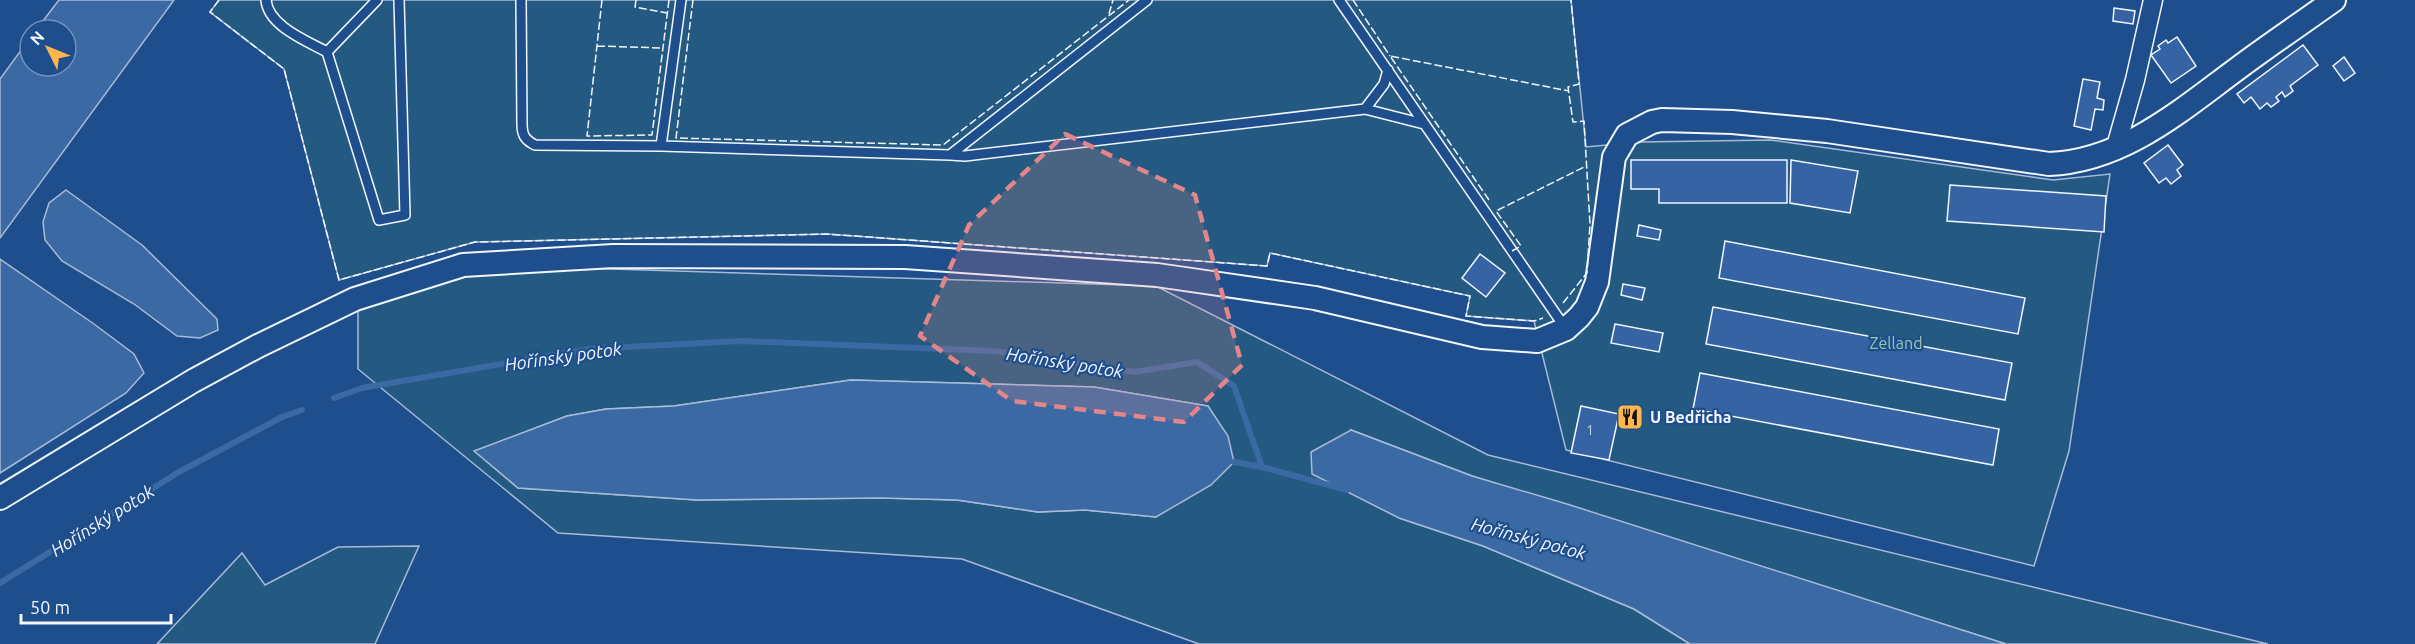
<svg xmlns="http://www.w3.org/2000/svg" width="2415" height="644" font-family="Ubuntu,sans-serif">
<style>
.green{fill:#245a82;stroke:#a8bbd7;stroke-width:1.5;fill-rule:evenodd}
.water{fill:#3b69a3;stroke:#a8bbd7;stroke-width:1.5}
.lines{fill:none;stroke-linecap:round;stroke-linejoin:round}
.stream{stroke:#3b69a3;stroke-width:6}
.building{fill:#3563a3;stroke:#f2f6ff;stroke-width:1.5}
.service-casing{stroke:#f2f6ff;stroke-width:12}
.minor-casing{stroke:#f2f6ff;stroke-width:21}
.tertiary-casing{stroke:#f2f6ff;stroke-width:26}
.service{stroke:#1f4e8c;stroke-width:9}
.minor{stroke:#1f4e8c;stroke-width:18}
.tertiary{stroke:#1f4e8c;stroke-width:22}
.fence{stroke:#f2f6ff;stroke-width:1.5;stroke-dasharray:8 3;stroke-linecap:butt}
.marked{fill:#e38589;fill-opacity:0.2;stroke:#e38589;stroke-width:4.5;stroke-dasharray:12 8;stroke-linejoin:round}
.labels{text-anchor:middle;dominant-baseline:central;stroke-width:4.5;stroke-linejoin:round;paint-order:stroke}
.number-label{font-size:14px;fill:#c3d1e8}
.park-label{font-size:16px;fill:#97c8a6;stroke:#1f4e8c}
.poi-label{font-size:16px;font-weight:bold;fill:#f2f6ff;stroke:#1f4e8c;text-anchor:start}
.water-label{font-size:18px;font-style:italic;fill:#f2f6ff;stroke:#1f4e8c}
</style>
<rect width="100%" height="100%" fill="#1f4e8c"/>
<path class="green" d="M 219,0 L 1571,0 L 1586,147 L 1639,142 L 1771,140 L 2053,180 L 2110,174 L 2069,451 L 2034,566 L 1566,450 L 1534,321 L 1466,316 L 1470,296 L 1270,253 L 1267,266 L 827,234 L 475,242 L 339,280 L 284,69 L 210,12 Z
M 487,265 L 1156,286 L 1488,455 L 2268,644 L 2006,644 L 1472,476 L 1351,430 L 1399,518 L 1483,546 L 1634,609 L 1690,644 L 1199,644 L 962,559 L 558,533 L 358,369 L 358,310 ZM 851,380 L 1094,387 L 1208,406 L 1156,517 L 1085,510 L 1038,512 L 957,500 L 881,498 L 697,500 L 518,488 L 475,451 L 567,416 L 606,409 L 674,406 Z
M 419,546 L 375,644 L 157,644 L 242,553 L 265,585 L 338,547 Z"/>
<path class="water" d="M 59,0 L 174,0 L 0,238 L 0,79 L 30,38 L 30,66 L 66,66 L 66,30 L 36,30 Z
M 66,190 L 142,245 L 217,319 L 218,330 L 200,338 L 177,336 L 134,304 L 62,261 L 45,240 L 43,222 L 49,203 Z
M 0,259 L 94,324 L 134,354 L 144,373 L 126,393 L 0,473 Z
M 851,380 L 1094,387 L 1208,406 L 1228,436 L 1234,462 L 1211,485 L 1156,517 L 1085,510 L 1038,512 L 957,500 L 881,498 L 697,500 L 518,488 L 474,451 L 567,416 L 606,409 L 674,406 Z
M 1351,430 L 1472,476 L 1567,504 L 2006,644 L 1690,644 L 1634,609 L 1483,546 L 1399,518 L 1312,474 L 1311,452 Z"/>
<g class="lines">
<path class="stream" d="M 334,398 L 362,388 L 589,349 L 740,341 L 994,351 L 1135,372 L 1197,362 L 1234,386 L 1262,467 L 1347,490
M 1234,462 L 1262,467
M 0,583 L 179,472 L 282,417 L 302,410"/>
</g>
<path class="building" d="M 2114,8 L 2135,11 L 2133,24 L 2113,21 Z
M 2177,37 L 2196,66 L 2171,83 L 2151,55 L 2160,49 L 2158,46 L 2166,40 L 2168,43 Z
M 2303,45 L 2318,65 L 2290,86 L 2293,91 L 2285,97 L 2282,92 L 2276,97 L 2279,101 L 2271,107 L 2267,103 L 2260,109 L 2251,97 L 2244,103 L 2237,94 Z
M 2344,57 L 2355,73 L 2344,81 L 2333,66 Z
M 2083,79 L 2100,82 L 2097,98 L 2104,100 L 2103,110 L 2095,109 L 2091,130 L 2074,126 Z
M 2168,145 L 2183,165 L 2177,170 L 2181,176 L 2171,184 L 2166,178 L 2159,183 L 2144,163 Z
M 1631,160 L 1787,160 L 1787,203 L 1659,203 L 1659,189 L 1631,189 Z
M 1791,160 L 1858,171 L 1850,213 L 1790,203 Z
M 1950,185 L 2106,196 L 2104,232 L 1947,221 Z
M 1639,225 L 1661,230 L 1659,240 L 1637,236 Z
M 1725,241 L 2025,298 L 2018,334 L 1719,278 Z
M 1480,254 L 1505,273 L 1486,297 L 1462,278 Z
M 1623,284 L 1645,288 L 1642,300 L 1621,295 Z
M 1713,307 L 2012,363 L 2005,400 L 1706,344 Z
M 1615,324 L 1663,333 L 1659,352 L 1611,343 Z
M 1700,373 L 1999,429 L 1993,465 L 1693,409 Z
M 1581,406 L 1619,414 L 1609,460 L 1571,453 Z"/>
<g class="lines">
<defs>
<path id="service" d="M 266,0 C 268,26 307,41 327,52 L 379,220 L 405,215 L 399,0
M 521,0 L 522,124 C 522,135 525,140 535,145 L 661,146
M 681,0 L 661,146 L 950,155
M 1147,0 L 950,155 L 965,156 L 1365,109
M 1339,0 L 1566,329
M 327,52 L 377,0
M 1388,70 L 1384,84 L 1365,109 L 1424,124"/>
<path id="minor" d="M 2115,150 L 2135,80 L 2153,0"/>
<path id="tertiary" d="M 0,498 L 193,381 L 258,346 L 355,299 L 463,265 L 613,256 L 905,257 L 1157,275 L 1315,298 L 1482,337 L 1537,341 L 1566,329 L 1579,317 L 1587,307 L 1597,282 L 1614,157 L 1627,135 L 1652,122 L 1662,120 L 1732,122 L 1827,131 L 2049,164 C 2123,161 2180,111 2237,69 C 2269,45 2302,23 2334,0"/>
</defs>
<use href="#service" class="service-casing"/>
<use href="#minor" class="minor-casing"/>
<use href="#tertiary" class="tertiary-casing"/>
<use href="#service" class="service"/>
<use href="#minor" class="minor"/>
<use href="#tertiary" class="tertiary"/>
<path class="fence" d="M 219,0 L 210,12 L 284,69 L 339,280 L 475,242 L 827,234 L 1267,266 L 1270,253 L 1470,296 L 1466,316 L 1534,321 L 1543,318
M 602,0 L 587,136 L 652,135 L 669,0
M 636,0 L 635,7 L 667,13
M 693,0 L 676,138 L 943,145 L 1129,0
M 1353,0 L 1390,56
M 1109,14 L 1113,0
M 597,46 L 663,48
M 1489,200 L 1390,56 L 1569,91
M 1512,251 L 1521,246 L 1496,211 L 1586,166
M 1563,303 L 1587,273 L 1590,224 L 1584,121 L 1573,122 L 1568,87 L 1579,84 L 1571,0"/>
</g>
<path class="marked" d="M 1065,134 L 1195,195 L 1242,365 L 1184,422 L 1012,401 L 920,336 L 969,225 Z"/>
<defs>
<symbol id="restaurant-square" viewBox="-11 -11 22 22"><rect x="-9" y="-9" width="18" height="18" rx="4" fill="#ffb74d" stroke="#1f4e8c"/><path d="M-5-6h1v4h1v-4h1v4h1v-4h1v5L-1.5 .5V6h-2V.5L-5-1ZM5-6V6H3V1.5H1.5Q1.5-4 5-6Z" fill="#111"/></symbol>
</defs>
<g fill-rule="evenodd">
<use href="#restaurant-square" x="1615" y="402" width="30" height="30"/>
</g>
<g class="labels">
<g class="number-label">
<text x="1590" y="430">1</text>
</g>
<g class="park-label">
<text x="1896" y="343">Zelland</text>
</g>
<g class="poi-label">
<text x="1650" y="417">U Bedřicha</text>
</g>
<g class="water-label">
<text transform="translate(563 356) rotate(-8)">Hořínský potok</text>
<text transform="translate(1065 362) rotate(9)">Hořínský potok</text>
<text transform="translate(102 520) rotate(-32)">Hořínský potok</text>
<text transform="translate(1529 538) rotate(15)">Hořínský potok</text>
</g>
</g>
<g transform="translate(48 48) rotate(313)"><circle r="28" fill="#1f4e8c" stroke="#7391ba" stroke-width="1.5"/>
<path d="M0-4.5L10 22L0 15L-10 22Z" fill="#ffb74d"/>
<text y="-9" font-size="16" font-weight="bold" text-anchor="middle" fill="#f2f6ff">N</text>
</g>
<path d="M21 614v9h150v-9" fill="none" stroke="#f2f6ff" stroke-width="3"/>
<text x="30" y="614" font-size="18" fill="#f2f6ff" stroke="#1f4e8c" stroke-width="4.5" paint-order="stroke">50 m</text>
</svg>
